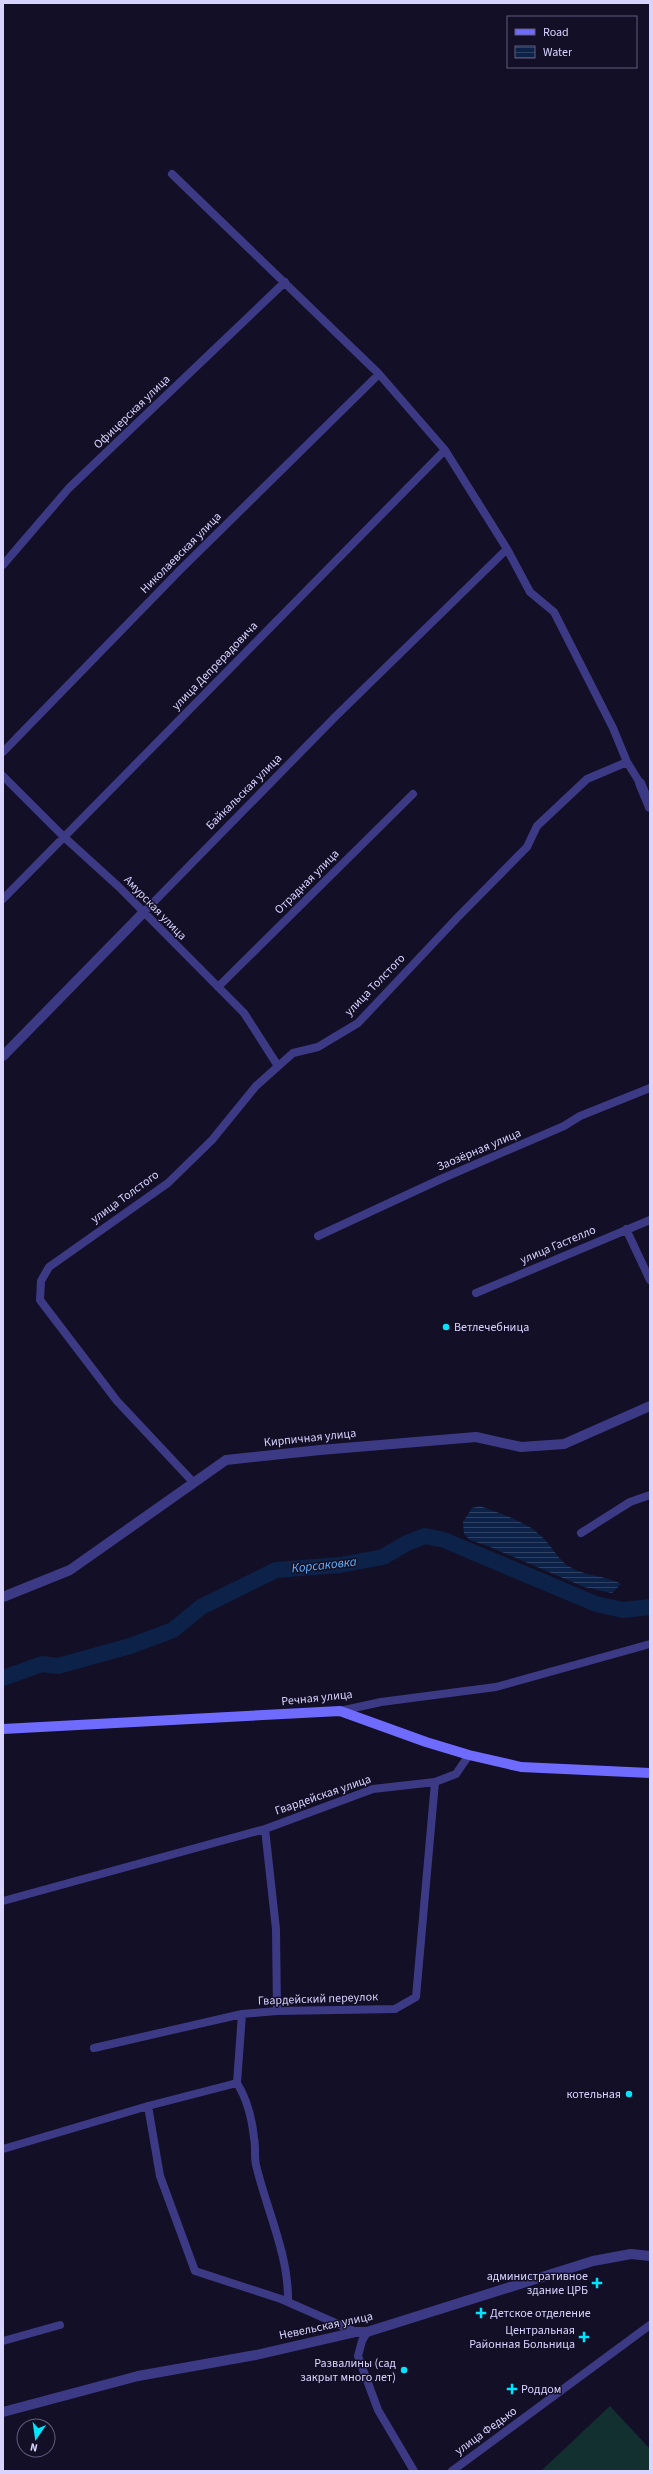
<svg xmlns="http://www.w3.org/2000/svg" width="653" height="2474" font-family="'Source Sans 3',sans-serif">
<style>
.pitch{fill:#12302f}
.water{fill:url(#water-rules)}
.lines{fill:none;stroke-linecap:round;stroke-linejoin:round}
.river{stroke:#0c2248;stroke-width:16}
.minor{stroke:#3d3a85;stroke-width:8}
.tertiary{stroke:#3d3a85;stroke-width:10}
.secondary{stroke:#6f6bff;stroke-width:10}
.poi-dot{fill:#00e5ff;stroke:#130f26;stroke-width:1.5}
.labels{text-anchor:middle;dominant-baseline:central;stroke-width:3;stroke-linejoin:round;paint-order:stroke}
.street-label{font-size:12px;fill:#d9d4ff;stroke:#130f26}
.poi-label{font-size:12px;fill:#d9d4ff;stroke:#130f26;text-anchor:end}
.water-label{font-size:13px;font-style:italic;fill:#62b6ff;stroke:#130f26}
</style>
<defs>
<pattern id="water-rules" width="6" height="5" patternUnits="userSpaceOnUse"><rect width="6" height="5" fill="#0c2248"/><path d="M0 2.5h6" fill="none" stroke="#2f4163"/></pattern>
</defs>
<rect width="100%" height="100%" fill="#130f26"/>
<path class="pitch" d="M 610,2406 L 650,2449 L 650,2471 L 541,2471 Z"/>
<path class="water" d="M 480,1506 C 503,1515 528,1521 545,1540 C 554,1549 558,1560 570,1567 C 586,1577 605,1575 621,1584 L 612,1593 L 584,1587 L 488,1546 L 470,1540 L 464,1534 L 463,1522 L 472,1508 Z"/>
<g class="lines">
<path class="river" d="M 3,1678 L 42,1664 L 58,1666 L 130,1646 L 173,1630 L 201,1607 L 276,1570 L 340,1565 L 383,1557 L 407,1543 L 425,1536 L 444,1540 L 596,1604 L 623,1610 L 650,1607"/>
<path class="minor" d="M 172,174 L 379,374 L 445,450 L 507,549 L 530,592 L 554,612 L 613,728 L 627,762
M 3,565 L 69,488 L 285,282
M 3,752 L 180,570 L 379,374
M 3,776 L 64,837 L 119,887 L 244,1013 L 278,1066
M 3,899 L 445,450
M 143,913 L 335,717 L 507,549
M 218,987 L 413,794
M 626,1229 L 650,1280
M 318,1236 L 441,1179 L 564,1126 L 580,1116 L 650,1088
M 476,1293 L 650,1220
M 194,1483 L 117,1401 L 40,1300 L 41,1281 L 49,1267 L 168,1183 L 212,1140 L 256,1086 L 293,1053 L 318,1047 L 358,1023 L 457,918 L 527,847 L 537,826 L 587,779 L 627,762 L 640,783
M 581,1533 L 630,1502 L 650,1495
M 340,1711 L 381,1702 L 496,1687 L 650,1644
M 265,1829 L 276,1929 L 277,2011
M 3,1901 L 265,1829 L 373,1789 L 435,1782 L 456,1774 L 469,1755
M 94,2048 L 242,2014
M 237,2083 C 247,2099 252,2119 254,2138 C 256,2147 254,2156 256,2165 C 267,2211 289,2255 288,2302
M 148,2106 L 160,2176 L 195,2271 L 281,2299 L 356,2332
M 3,2149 L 148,2106 L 237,2083 L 242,2014 L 277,2011 L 395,2009 L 416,1997 L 435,1782
M 367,2332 L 362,2341 L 358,2356 L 378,2410 L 414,2471
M 3,2341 L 60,2325
M 452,2471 L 650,2325"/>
<path class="tertiary" d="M 640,783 L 650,807
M 3,1056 L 143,913
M 3,1597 L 70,1570 L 226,1460 L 320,1450 L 476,1437 L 521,1447 L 564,1444 L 650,1406
M 3,2412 L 138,2376 L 256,2355 L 356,2332 L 367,2332 L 593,2261 L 631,2254 L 650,2256"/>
<path class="secondary" d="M 3,1729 L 340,1711 L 426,1742 L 469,1755 L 521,1767 L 650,1773"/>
</g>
<g class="poi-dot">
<circle cx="446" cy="1327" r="4"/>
<circle cx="629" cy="2094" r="4"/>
<path d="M595 2277h4v4h4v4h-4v4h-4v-4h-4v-4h4z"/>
<path d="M479 2307h4v4h4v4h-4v4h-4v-4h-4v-4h4z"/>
<path d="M582 2331h4v4h4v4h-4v4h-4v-4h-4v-4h4z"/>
<circle cx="404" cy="2370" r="4"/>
<path d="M510 2383h4v4h4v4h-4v4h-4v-4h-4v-4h4z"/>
</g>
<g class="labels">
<g class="street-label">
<text transform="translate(132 412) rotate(-44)">Офицерская улица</text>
<text transform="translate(181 553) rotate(-45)">Николаевская улица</text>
<text transform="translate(215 666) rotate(-46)">улица Депрерадовича</text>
<text transform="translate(244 792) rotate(-45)">Байкальская улица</text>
<text transform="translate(307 882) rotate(-45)">Отрадная улица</text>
<text transform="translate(155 908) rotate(46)">Амурская улица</text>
<text transform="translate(375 985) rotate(-46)">улица Толстого</text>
<text transform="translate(479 1150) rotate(-23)">Заозёрная улица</text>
<text transform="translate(125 1197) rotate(-36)">улица Толстого</text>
<text transform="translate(558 1245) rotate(-23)">улица Гастелло</text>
<text transform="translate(310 1438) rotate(-6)">Кирпичная улица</text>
<text transform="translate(317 1698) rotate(-6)">Речная улица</text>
<text transform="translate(323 1795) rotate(-19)">Гвардейская улица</text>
<text transform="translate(318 1999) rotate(-2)">Гвардейский переулок</text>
<text transform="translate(326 2326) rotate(-12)">Невельская улица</text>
<text transform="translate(486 2431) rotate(-36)">улица Федько</text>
</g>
<g class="poi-label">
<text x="454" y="1327" text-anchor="start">Ветлечебница</text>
<text x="621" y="2094">котельная</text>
<text x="588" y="2276">административное<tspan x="588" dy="14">здание ЦРБ</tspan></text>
<text x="490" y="2313" text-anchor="start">Детское отделение</text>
<text x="575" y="2330">Центральная<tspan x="575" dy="14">Районная Больница</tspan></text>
<text x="396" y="2363">Развалины (сад<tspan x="396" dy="14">закрыт много лет)</tspan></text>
<text x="521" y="2389" text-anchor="start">Роддом</text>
</g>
<g class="water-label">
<text transform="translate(324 1565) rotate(-6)">Корсаковка</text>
</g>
</g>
<rect width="653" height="2474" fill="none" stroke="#d9d4ff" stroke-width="8"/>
<rect x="507" y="16" width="130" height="52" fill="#130f26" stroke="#625e7d"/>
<rect x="515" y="29" width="20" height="6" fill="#6f6bff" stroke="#625e7d"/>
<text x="543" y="36" font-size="12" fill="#d9d4ff">Road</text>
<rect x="515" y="46" width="20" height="12" fill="url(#water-rules)" stroke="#625e7d"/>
<text x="543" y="56" font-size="12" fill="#d9d4ff">Water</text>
<g transform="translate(36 2438) rotate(193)"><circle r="19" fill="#130f26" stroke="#625e7d"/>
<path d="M0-3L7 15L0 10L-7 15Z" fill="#00e5ff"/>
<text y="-6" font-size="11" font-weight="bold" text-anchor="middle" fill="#d9d4ff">N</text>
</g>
</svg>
